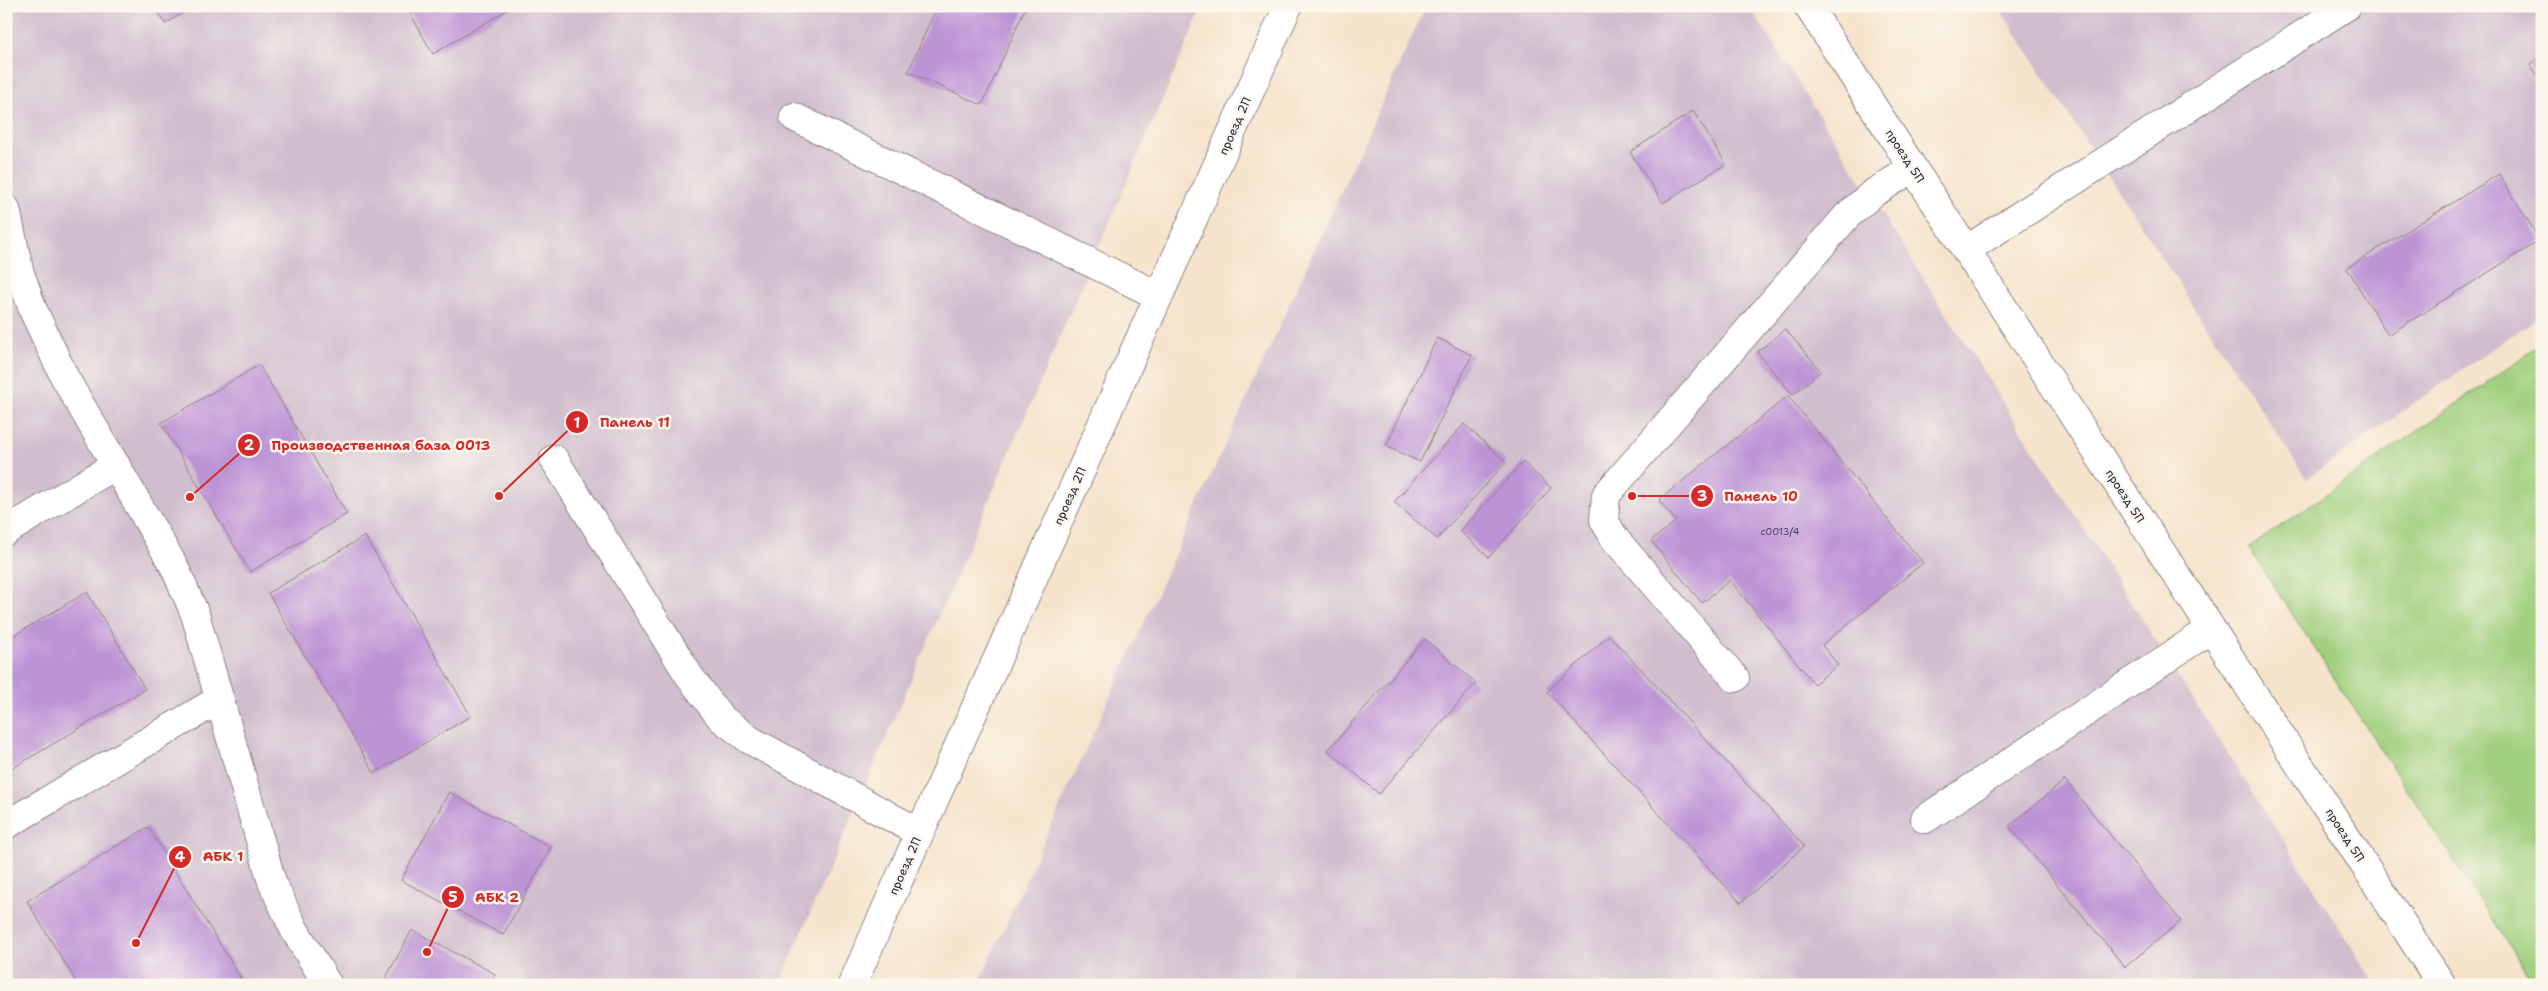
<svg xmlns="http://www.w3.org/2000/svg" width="2548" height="991" font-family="'Shantell Sans',sans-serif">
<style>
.industrial{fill:#d0bdce}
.green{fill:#a1d07f;stroke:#62795d}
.building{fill:#bc93d5}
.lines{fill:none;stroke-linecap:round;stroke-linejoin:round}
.minor-casing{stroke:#8c8283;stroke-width:30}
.minor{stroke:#fff;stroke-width:28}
.labels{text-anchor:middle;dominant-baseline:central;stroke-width:5;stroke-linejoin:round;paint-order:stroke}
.number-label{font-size:10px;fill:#483e62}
.street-label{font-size:12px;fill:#22223b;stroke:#fbf7ec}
.leader{fill:none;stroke:#d62828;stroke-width:2}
.callout-dot{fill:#d62828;stroke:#fbf7ec;stroke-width:2}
.mark-label{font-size:15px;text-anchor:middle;font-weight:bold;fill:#fff}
.callout-label{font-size:14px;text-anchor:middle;font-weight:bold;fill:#d62828;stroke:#fbf7ec;stroke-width:5;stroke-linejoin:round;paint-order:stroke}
</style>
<rect width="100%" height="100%" fill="#fbf7ec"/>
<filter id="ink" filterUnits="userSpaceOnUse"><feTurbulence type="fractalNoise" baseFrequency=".02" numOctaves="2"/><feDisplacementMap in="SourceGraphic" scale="10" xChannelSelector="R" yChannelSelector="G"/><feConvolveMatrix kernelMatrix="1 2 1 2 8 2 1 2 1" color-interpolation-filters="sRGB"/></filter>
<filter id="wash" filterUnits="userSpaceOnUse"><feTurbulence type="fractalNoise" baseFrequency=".0096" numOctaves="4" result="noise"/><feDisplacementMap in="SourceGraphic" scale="20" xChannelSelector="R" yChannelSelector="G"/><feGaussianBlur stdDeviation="1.12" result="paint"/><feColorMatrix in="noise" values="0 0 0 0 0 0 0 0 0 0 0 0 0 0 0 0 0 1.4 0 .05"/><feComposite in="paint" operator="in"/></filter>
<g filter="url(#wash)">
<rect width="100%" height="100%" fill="#f6e3cb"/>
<path class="industrial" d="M 6,6 L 1203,6 L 779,985 L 6,985 Z
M 1426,6 L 1749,6 L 2376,985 L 978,985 Z
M 1998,6 L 2542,6 L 2542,314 L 2306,479 Z"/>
<path class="green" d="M 2542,344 L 2542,985 L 2535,985 L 2249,548 Z"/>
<g id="blocks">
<path class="building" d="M 155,6 L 195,6 L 165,24 Z
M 406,6 L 514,6 L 433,54 Z
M 937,6 L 1026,6 L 982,105 L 908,72 Z
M 2542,56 L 2542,82 L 2530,64 Z
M 1693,111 L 1726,164 L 1663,203 L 1630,152 Z
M 2499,174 L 2540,240 L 2388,335 L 2347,268 Z
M 1785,329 L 1821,371 L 1793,395 L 1757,352 Z
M 1437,338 L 1472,355 L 1420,462 L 1386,446 Z
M 259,365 L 347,514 L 250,572 L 161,423 Z
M 1788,396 L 1923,563 L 1822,645 L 1838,665 L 1814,684 L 1730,580 L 1702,603 L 1651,541 L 1676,521 L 1659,500 Z
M 1464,424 L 1506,462 L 1437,539 L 1394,502 Z
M 1523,462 L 1551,488 L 1489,557 L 1460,531 Z
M 365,536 L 471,716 L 374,773 L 268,593 Z
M 87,592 L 145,689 L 6,772 L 6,640 Z
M 1609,635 L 1804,846 L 1741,903 L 1547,692 Z
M 1425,639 L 1476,683 L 1379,794 L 1328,750 Z
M 2065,780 L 2181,921 L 2125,967 L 2009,826 Z
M 449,792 L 551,847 L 503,935 L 401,880 Z
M 148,827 L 245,985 L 78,985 L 27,901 Z
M 412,930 L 495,974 L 490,985 L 382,985 Z"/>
</g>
</g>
<g filter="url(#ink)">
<use href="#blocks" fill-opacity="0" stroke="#8c8283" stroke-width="1"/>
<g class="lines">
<defs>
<path id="minor" d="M 1808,6 L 2442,985
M 794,117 L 1159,296
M 6,209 L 19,270 L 33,310 L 65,378 L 174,566 L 195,614 L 272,882 L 294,929 L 328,985
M 1966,250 L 2347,6
M 554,459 L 690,677 L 721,718 L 750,740 L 920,833
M 6,531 L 116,465
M 1735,678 L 1615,539 L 1604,520 L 1606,495 L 1846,217 L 1872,194 L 1913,168
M 1925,819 L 2211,629
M 6,825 L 220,699
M 852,985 L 1288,6"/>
</defs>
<use href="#minor" class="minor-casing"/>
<use href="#minor" class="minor"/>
</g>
</g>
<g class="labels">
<g class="number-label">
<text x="1780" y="531">с0013/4</text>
</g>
<g class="street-label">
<text transform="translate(1235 126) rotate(-66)">проезд 2П</text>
<text transform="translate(1905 156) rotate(57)">проезд 5П</text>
<text transform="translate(1070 496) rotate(-66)">проезд 2П</text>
<text transform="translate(2125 496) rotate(57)">проезд 5П</text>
<text transform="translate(2345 835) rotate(57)">проезд 5П</text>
<text transform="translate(905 866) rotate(-66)">проезд 2П</text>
</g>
</g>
<path class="leader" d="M499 496L577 422M190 497L249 445M1632 496L1702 496M136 943L180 857M427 952L453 897"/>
<g class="callout-dot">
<circle cx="499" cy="496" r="5"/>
<circle cx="190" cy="497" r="5"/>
<circle cx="1632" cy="496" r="5"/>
<circle cx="136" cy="943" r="5"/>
<circle cx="427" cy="952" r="5"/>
<circle cx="577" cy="422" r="12"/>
<circle cx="249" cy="445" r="12"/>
<circle cx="1702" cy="496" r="12"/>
<circle cx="180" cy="857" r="12"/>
<circle cx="453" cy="897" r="12"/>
</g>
<g class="mark-label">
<text x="577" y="428">1</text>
<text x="249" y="450">2</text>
<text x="1702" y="501">3</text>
<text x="180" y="862">4</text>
<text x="453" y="902">5</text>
</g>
<g class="callout-label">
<text x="635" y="427">Панель 11</text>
<text x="381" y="450">Производственная база 0013</text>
<text x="1761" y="501">Панель 10</text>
<text x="223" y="861">АБК 1</text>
<text x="497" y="902">АБК 2</text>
</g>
<rect width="2548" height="991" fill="none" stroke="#fbf7ec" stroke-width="25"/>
</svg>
